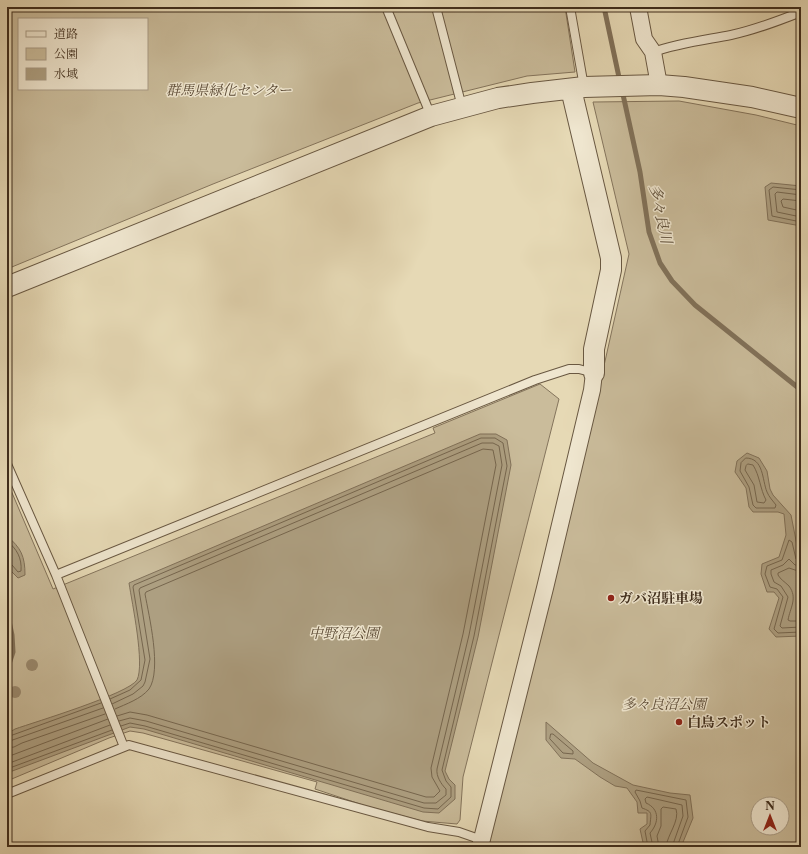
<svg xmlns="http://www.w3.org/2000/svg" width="808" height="854" font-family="'Libre Caslon Text','Noto Serif JP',serif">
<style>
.green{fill:#cabc9b;stroke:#84745c;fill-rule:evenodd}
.water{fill:#ad9f81;stroke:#817159}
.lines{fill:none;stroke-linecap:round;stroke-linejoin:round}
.shore{stroke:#76664e;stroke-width:1}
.stream{stroke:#817159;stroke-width:5}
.service-casing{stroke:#695842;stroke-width:10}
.minor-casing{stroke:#695842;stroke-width:18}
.tertiary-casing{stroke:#695842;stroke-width:22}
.service{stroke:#efe6cf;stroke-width:8}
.minor{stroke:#efe6cf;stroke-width:16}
.tertiary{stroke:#efe6cf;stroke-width:20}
.tree{fill:#9a8a6f}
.poi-dot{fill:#8f2418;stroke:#efe6cf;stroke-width:1.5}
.labels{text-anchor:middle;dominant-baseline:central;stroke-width:3;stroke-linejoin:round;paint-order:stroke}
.park-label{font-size:14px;font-style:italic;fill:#5b4a35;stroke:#efe6cf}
.poi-label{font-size:14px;font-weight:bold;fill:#3f2d1c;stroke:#efe6cf;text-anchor:start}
.water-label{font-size:15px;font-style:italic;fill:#5a4a35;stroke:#efe6cf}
</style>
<rect width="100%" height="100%" fill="#e6d9b5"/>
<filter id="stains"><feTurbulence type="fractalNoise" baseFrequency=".005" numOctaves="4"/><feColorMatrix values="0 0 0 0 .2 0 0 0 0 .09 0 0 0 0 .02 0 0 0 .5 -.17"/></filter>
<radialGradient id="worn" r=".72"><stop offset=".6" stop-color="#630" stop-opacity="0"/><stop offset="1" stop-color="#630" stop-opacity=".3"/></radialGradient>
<path class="green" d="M 7,7 L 565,7 L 575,72 L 527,76 L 418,103 L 213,184 L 7,269 ZM 19,19 L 147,19 L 147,89 L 19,89 Z
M 679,101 L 756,115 L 801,126 L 801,847 L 487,847 L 580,473 L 629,254 L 593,102 ZM 758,804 L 782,804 L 782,828 L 758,828 Z
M 540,384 L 559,399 L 463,777 L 460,820 L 457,824 L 422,821 L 366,806 L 315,789 L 317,782 L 143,733 L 130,731 L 109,738 L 7,781 L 7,481 L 53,589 L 435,433 L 433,428 Z"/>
<path class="water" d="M 771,183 L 801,186 L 801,226 L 768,220 L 765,187 Z
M 480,434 L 496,434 L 507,440 L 511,465 L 478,637 L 445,771 L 449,779 L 455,785 L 455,799 L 439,813 L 423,812 L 144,729 L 130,727 L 7,773 L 7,734 L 15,729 C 35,722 128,694 137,680 C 145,664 132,603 129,583 Z
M 747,453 L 759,458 L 767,471 L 770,489 L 773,495 L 791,515 L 801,566 L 801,636 L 776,637 L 769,629 L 779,598 L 774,592 L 767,592 L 761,574 L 762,564 L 779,557 L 786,535 L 784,514 L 778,512 L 753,512 L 749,507 L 746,488 L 735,472 L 737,461 Z
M 7,536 C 21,548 25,556 25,575 L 18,578 L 9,569 L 7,568 Z
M 546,722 L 593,763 L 633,785 L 670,793 L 690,795 L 693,818 L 681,847 L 644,847 L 640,829 L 647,824 L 647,813 L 638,813 L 637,802 L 627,788 L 615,786 L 600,777 L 575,759 L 561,758 L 546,740 Z"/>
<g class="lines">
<path class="shore" d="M 801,190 L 773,187 L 769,190 L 772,216 L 801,222
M 801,195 L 777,192 L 775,194 L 777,212 L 801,217
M 801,201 L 783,199 L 781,201 L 783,207 L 801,211
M 746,458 C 764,458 762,480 767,492 C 769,497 773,501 776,505 L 775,508 L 756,508 L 753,505 L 749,487 L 740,471 L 741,463 Z
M 748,464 L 753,465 C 760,476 760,489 766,500 L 764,503 L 757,502 L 754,485 L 745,470 L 746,466 Z
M 7,541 C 17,549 22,558 21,571 L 18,572 L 12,565 L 7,564
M 801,561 L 796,559 L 792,542 L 789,540 L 782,560 L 767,566 L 765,574 L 770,587 L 777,589 L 783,597 L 774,629 L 778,633 L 801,632
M 801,566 L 795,565 L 789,559 L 783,565 L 771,570 L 771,574 L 774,582 L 781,586 L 788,597 L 780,626 L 782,628 L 801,627
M 801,572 L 789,568 L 778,573 L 778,575 C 780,579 785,582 789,586 C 798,598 790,608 788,620 L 790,621 L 801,621
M 110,699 L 130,690 L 141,680 L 145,660 L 133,587 L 134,585 L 481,438 L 495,438 L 503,443 L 507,466 L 474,636 L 442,770 L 446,781 L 451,787 L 451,797 L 438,809 L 424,808 L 145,726 L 130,723 L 121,726
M 112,704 L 133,694 L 143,686 L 145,682 L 150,659 L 139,590 L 140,588 L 482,443 L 493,443 L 499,446 L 502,465 L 469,635 L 437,769 C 436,776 441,784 446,789 L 446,795 L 436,803 L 424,803 L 146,721 L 130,718 L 119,721
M 115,709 C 126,704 141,699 149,689 C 162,670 149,616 145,594 L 146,592 L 483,449 L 493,450 L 496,465 L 463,634 L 431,768 L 432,777 L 440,791 L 434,797 L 426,797 L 147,715 L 130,712 L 117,716
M 551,734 L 553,734 L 573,751 L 573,754 L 563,753 L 550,739 Z
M 7,737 L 101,703
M 7,742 L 103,708
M 7,748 L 14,747 L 22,743 L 105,714
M 7,757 L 108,719
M 7,764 L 110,725
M 7,769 L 112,730
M 648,847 L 645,831 L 650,825 C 651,813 653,812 642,808 L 640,801 L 635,792 L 636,790 L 686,800 L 688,817 L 677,847
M 653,847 L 650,833 C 659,823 660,809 646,803 L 645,799 L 647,797 L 682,805 L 683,816 L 672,847
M 659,847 L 657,836 L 661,826 L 661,809 L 663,807 L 676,809 C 680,821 667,835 666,847"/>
<path class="stream" d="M 604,7 L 620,82
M 622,90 L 640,172 L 649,232 L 660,263 L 672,281 L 695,305 L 801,390
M 7,612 L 12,635 L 13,652 L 7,670"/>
<defs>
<path id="service" d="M 386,7 L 431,116
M 436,7 L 462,107
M 570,7 L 584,87
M 653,52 C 679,43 705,40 731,35 C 755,30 778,21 801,12
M 7,464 L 56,575 L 124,747
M 56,575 L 535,380 L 569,369 L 579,369 L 594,373
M 7,794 L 129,745 L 428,827 L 459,832 L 482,840"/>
<path id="minor" d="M 638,7 L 644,39 L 653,52 L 659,85
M 480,847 L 545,588 L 592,390 L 594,373"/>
<path id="tertiary" d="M 571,89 L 611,258 L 611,270 L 594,349 L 594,373
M 7,287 L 431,116 L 498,98 L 532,93 L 584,87 L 659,85 L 684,87 L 752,97 L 801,108"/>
</defs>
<use href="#service" class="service-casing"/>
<use href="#minor" class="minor-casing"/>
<use href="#tertiary" class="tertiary-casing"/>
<use href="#service" class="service"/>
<use href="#minor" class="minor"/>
<use href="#tertiary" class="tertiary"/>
</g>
<g class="tree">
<circle cx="32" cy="665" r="6"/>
<circle cx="15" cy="692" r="6"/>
</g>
<g class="poi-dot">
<circle cx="611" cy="598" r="4"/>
<circle cx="679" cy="722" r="4"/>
</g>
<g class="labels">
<g class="park-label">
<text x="229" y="90">群馬県緑化センター</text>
<text x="344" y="633">中野沼公園</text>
<text x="664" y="704">多々良沼公園</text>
</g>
<g class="poi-label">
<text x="619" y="598">ガバ沼駐車場</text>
<text x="687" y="722">白鳥スポット</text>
</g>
<g class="water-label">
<text transform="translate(661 214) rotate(78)">多々良川</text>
</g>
</g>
<rect width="808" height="854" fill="none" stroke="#e6d9b5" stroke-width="24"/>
<rect x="8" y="8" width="792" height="838" fill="none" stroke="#3f2d1c" stroke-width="2"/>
<rect x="12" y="12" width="784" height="830" fill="none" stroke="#3f2d1c"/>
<rect x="18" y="18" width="130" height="72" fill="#efe6cf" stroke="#a99c87"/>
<rect x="26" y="31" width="20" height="6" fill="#efe6cf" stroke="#a99c87"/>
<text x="54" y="38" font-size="12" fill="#3f2d1c">道路</text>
<rect x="26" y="48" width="20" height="12" fill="#cabc9b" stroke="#a99c87"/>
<text x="54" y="58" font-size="12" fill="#3f2d1c">公園</text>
<rect x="26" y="68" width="20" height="12" fill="#ad9f81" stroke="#a99c87"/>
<text x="54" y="78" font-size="12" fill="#3f2d1c">水域</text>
<g transform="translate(770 816)"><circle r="19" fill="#efe6cf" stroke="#a99c87"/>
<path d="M0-3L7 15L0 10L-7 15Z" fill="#8f2418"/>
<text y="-6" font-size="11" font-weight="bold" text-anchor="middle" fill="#3f2d1c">N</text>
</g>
<rect width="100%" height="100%" filter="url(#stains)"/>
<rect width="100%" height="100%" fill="url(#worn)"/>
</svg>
